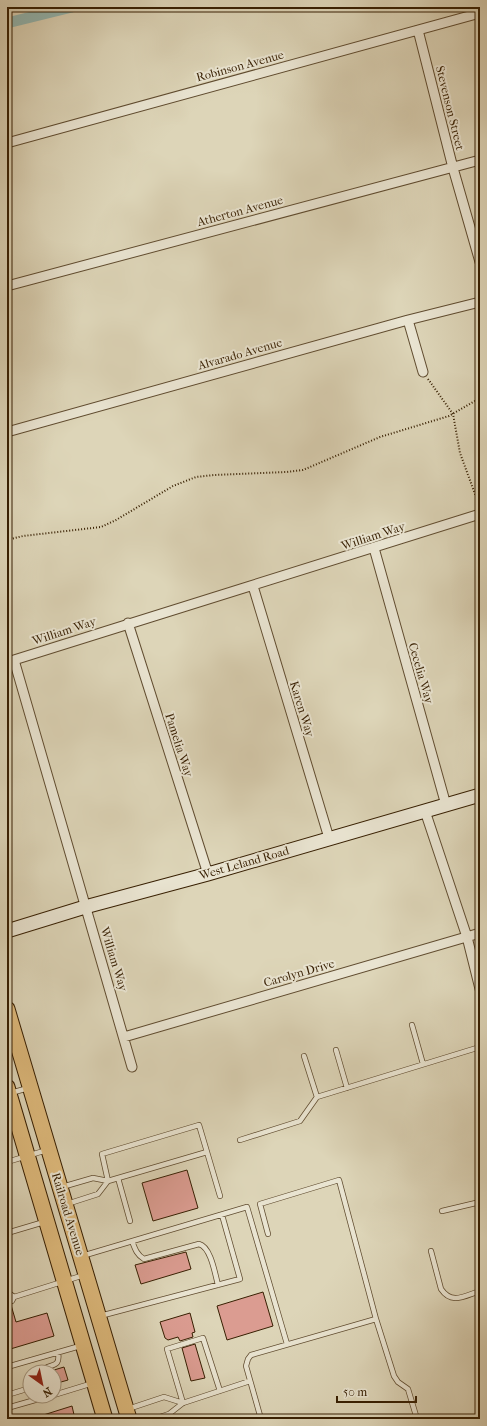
<svg xmlns="http://www.w3.org/2000/svg" width="487" height="1426" font-family="'IM FELL French Canon',serif">
<style>
.lines{fill:none;stroke-linecap:round;stroke-linejoin:round}
.canal{stroke:#93b8b3;stroke-width:11}
.building{fill:#db9c91;stroke:#371f02}
.service-casing{stroke:#604c30;stroke-width:6}
.minor-casing{stroke:#604c30;stroke-width:11}
.secondary-casing{stroke:#371f02;stroke-width:15}
.trunk-casing{stroke:#371f02;stroke-width:17}
.path{stroke:#371f02;stroke-width:2;stroke-dasharray:1 2;stroke-linecap:butt}
.service{stroke:#e9e4d1;stroke-width:4.5}
.minor{stroke:#e9e4d1;stroke-width:9}
.secondary{stroke:#e9e4d1;stroke-width:13}
.trunk{stroke:#deba7c;stroke-width:15}
.labels{text-anchor:middle;dominant-baseline:central;stroke-width:4;stroke-linejoin:round;paint-order:stroke}
.street-label{font-size:12px;fill:#371f02;stroke:#e9e4d1}
</style>
<rect width="100%" height="100%" fill="#ddd5b8"/>
<filter id="stains"><feTurbulence type="fractalNoise" baseFrequency=".005" numOctaves="4"/><feColorMatrix values="0 0 0 0 .2 0 0 0 0 .09 0 0 0 0 .02 0 0 0 .5 -.17"/></filter>
<radialGradient id="worn" r=".72"><stop offset=".6" stop-color="#630" stop-opacity="0"/><stop offset="1" stop-color="#630" stop-opacity=".3"/></radialGradient>
<g class="lines">
<path class="canal" d="M 7,23 L 72,7"/>
</g>
<path class="building" d="M 187,1170 L 198,1208 L 153,1221 L 142,1183 Z
M 186,1252 L 191,1269 L 141,1284 L 135,1265 Z
M 263,1292 L 273,1326 L 227,1340 L 217,1306 Z
M 11,1305 L 16,1322 L 47,1313 L 54,1336 L 7,1350 L 7,1307 Z
M 190,1313 L 195,1332 L 192,1333 L 193,1337 L 180,1341 L 178,1337 L 168,1340 L 165,1338 L 160,1322 Z
M 195,1344 L 205,1378 L 191,1381 L 182,1348 Z
M 64,1367 L 68,1380 L 54,1384 L 54,1370 Z
M 72,1406 L 75,1419 L 38,1419 L 37,1417 Z"/>
<g class="lines">
<defs>
<path id="service" d="M 412,1025 L 423,1064
M 336,1050 L 347,1088
M 304,1056 L 317,1097
M 11,1093 L 28,1088
M 240,1140 L 300,1121 L 317,1097 L 480,1047
M 207,1152 L 220,1196
M 7,1162 L 47,1150
M 118,1178 L 130,1221
M 62,1187 L 93,1178 L 108,1181 L 207,1152 L 199,1125 L 102,1154 L 108,1181
M 67,1204 L 98,1194 L 108,1181
M 442,1211 L 480,1202
M 7,1233 L 44,1222
M 268,1234 L 260,1204 L 339,1180 L 376,1319 L 394,1376 L 398,1382 L 408,1389 L 417,1419
M 132,1241 C 135,1249 137,1255 144,1259 L 199,1244 C 211,1247 215,1274 218,1285
M 431,1251 L 441,1289 C 452,1305 464,1296 480,1291
M 82,1256 L 247,1207 L 287,1344
M 7,1295 L 10,1294 L 14,1297
M 7,1303 L 12,1301 L 14,1297 L 84,1275
M 100,1316 L 240,1279 L 222,1215
M 7,1367 L 80,1346
M 41,1372 C 49,1362 61,1370 58,1352
M 7,1395 L 30,1388
M 54,1395 L 93,1383
M 183,1403 L 167,1349 L 203,1338 L 220,1391
M 7,1408 L 49,1396
M 128,1409 L 164,1397 L 183,1403
M 92,1419 L 102,1415
M 154,1419 L 169,1414 L 183,1403 L 250,1381
M 261,1419 L 246,1366 L 248,1359 L 251,1355 L 376,1319"/>
<path id="minor" d="M 418,30 L 453,168 L 480,262
M 7,143 L 480,13
M 7,286 L 480,160
M 408,320 L 423,372
M 7,432 L 408,320 L 480,302
M 374,548 L 446,805
M 253,586 L 329,838
M 128,623 L 208,874
M 425,811 L 467,937 L 480,989
M 124,1037 L 480,933
M 132,1067 L 14,660 C 169,610 325,564 480,514"/>
<path id="secondary" d="M 7,931 L 85,907 L 208,874 L 480,795"/>
<path id="trunk" d="M 7,1009 L 129,1419
M 7,1087 L 105,1419"/>
</defs>
<use href="#service" class="service-casing"/>
<use href="#minor" class="minor-casing"/>
<use href="#secondary" class="secondary-casing"/>
<use href="#trunk" class="trunk-casing"/>
<path class="path" d="M 428,379 L 453,414 L 460,453 L 479,505
M 7,540 L 23,536 L 101,527 L 116,520 L 173,486 L 196,477 L 214,475 L 287,472 L 303,470 L 380,437 L 449,416 L 480,398"/>
<use href="#service" class="service"/>
<use href="#minor" class="minor"/>
<use href="#secondary" class="secondary"/>
<use href="#trunk" class="trunk"/>
</g>
<g class="labels">
<g class="street-label">
<text transform="translate(240 66) rotate(-15)">Robinson Avenue</text>
<text transform="translate(450 108) rotate(76)">Stevenson Street</text>
<text transform="translate(240 211) rotate(-15)">Atherton Avenue</text>
<text transform="translate(240 354) rotate(-16)">Alvarado Avenue</text>
<text transform="translate(373 536) rotate(-18)">William Way</text>
<text transform="translate(64 631) rotate(-18)">William Way</text>
<text transform="translate(421 673) rotate(74)">Cecelia Way</text>
<text transform="translate(302 709) rotate(73)">Karen Way</text>
<text transform="translate(179 745) rotate(72)">Pamelia Way</text>
<text transform="translate(244 863) rotate(-16)">West Leland Road</text>
<text transform="translate(114 959) rotate(73)">William Way</text>
<text transform="translate(299 973) rotate(-16)">Carolyn Drive</text>
<text transform="translate(68 1214) rotate(73)">Railroad Avenue</text>
</g>
</g>
<rect width="487" height="1426" fill="none" stroke="#ddd5b8" stroke-width="24"/>
<rect x="8" y="8" width="471" height="1410" fill="none" stroke="#371f02" stroke-width="2"/>
<rect x="12" y="12" width="463" height="1402" fill="none" stroke="#371f02"/>
<g transform="translate(42 1384) rotate(147)"><circle r="19" fill="#e9e4d1" stroke="#a2957e"/>
<path d="M0-3L7 15L0 10L-7 15Z" fill="#8f2418"/>
<text y="-6" font-size="11" font-weight="bold" text-anchor="middle" fill="#371f02">N</text>
</g>
<path d="M337 1396v6h79v-6" fill="none" stroke="#371f02" stroke-width="2"/>
<text x="343" y="1396" font-size="12" fill="#371f02" stroke="#e9e4d1" stroke-width="3" paint-order="stroke">50 m</text>
<rect width="100%" height="100%" filter="url(#stains)"/>
<rect width="100%" height="100%" fill="url(#worn)"/>
</svg>
